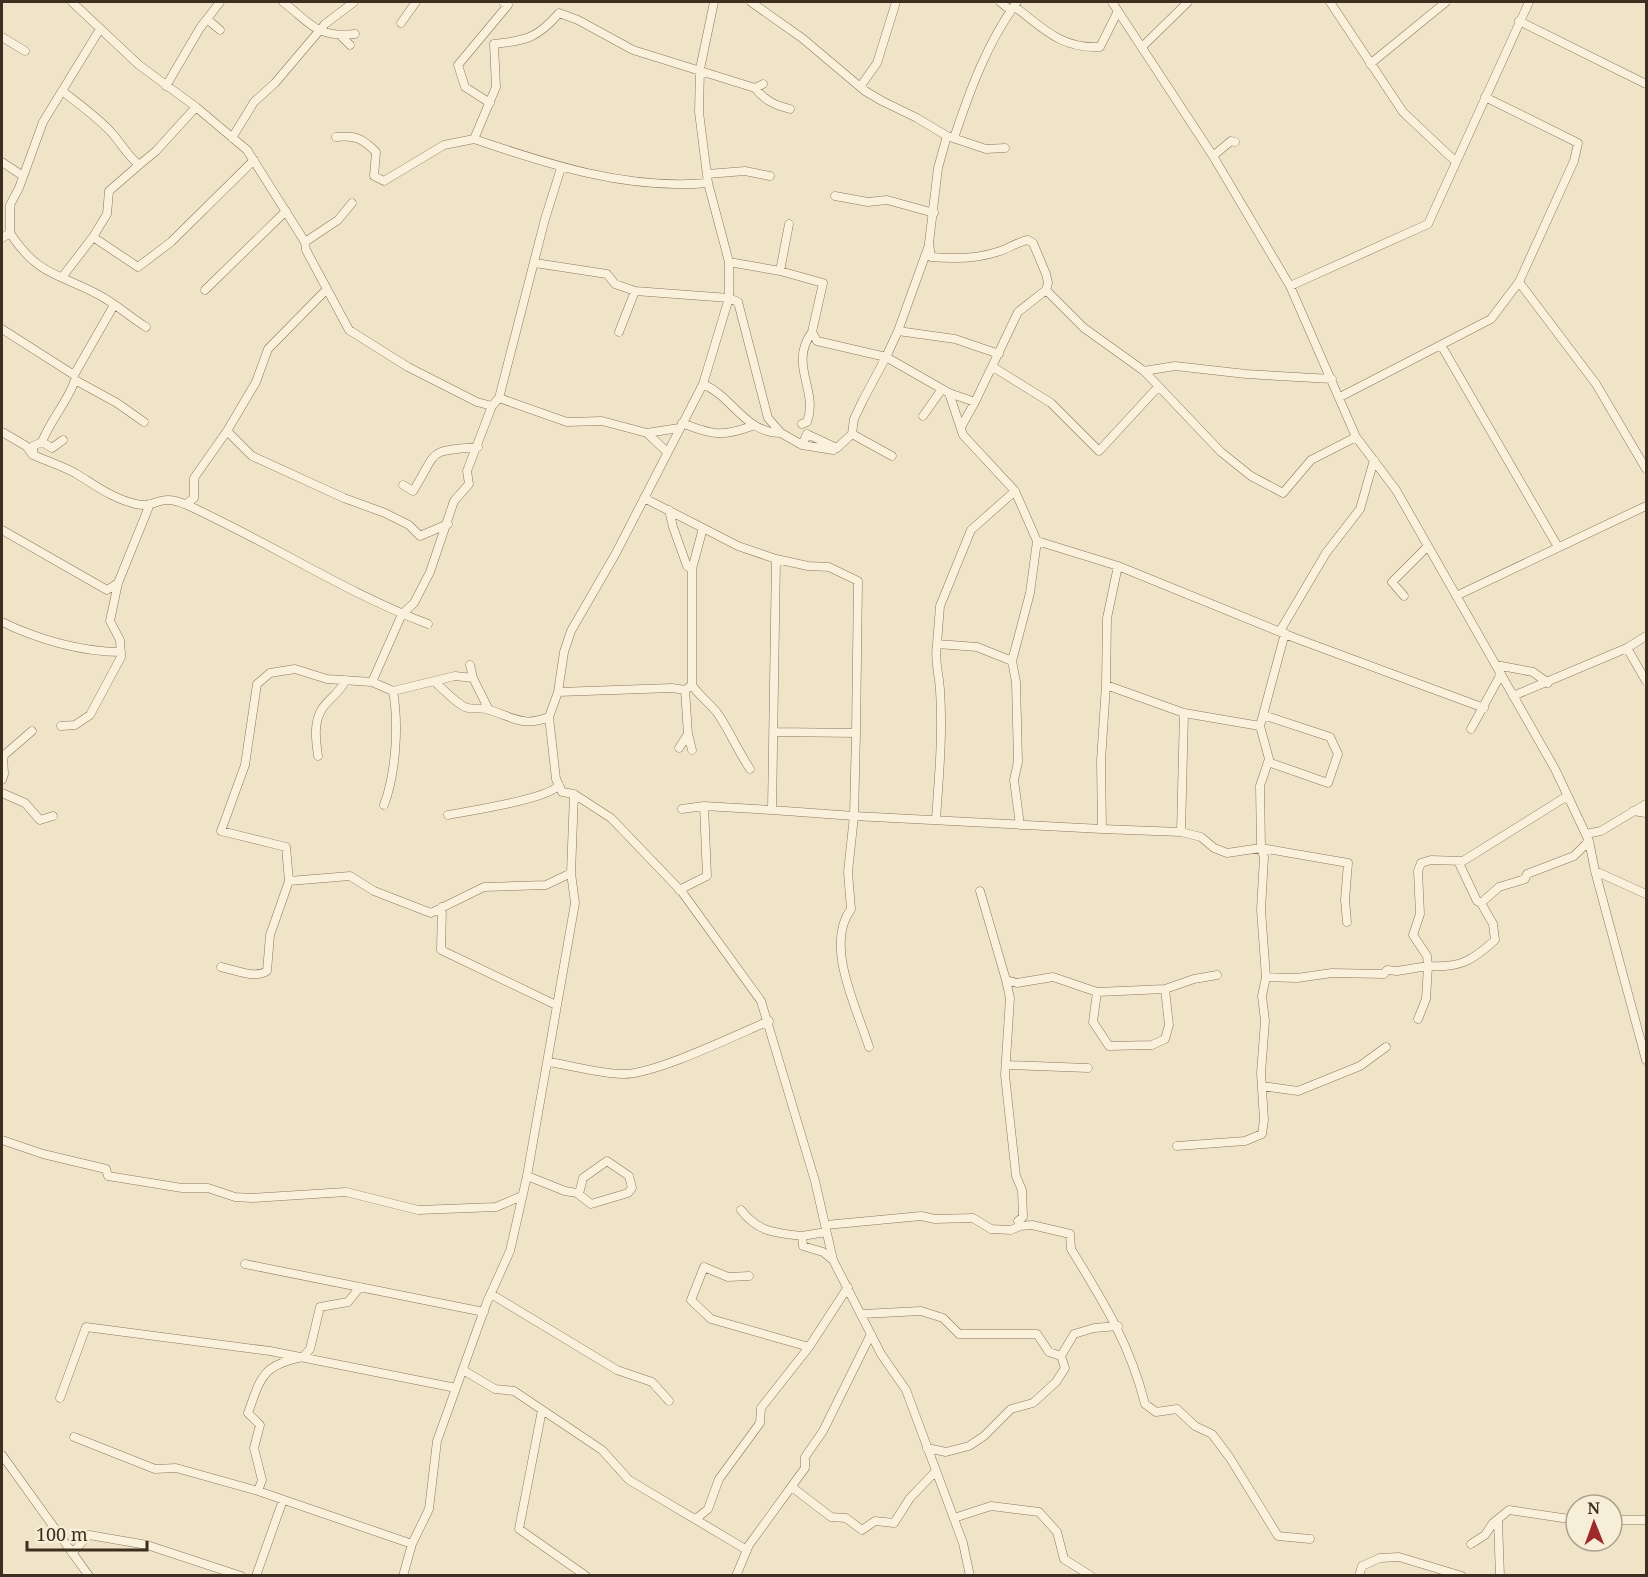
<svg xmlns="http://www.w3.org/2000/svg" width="1648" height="1577" font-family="'Noto Serif',serif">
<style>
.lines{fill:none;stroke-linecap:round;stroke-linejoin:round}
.minor-casing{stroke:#8d765c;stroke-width:9}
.minor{stroke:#faf1dc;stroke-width:8}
</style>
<rect width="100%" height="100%" fill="#f0e4c8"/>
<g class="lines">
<defs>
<path id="minor" d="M 72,2 L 139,65 L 196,107 L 247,150 L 305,242 L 306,250 L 349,330 L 408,367 L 477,402 L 492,406
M 283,2 C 311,23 315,38 355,34
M 751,2 L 802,38 L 865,91 L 882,101 L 917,118 L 947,136 L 986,149 L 1005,148
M 1000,2 L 1010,10
M 1112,2 L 1213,156 L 1290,286 L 1356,437 L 1396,490 L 1555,769 L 1589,841 L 1595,871 L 1646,1060
M 1330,2 L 1403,112 L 1456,162
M 1014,6 C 1043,28 1061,49 1100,47 L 1118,11
M 207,19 L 220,30
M 1519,21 L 1646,84
M 401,23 L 416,2
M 341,36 L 350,45
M 2,37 L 25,51
M 1143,46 L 1188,2
M 1370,64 L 1446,2
M 166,86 L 200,28 L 220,2
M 860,87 L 877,63 L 896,2
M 755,88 C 765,101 775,105 790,109
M 62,91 C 79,104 96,116 111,132 C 121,143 127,155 139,165 L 156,151 L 196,107
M 490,103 L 465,87 L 458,65 L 508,5 L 503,2
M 336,137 C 355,135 362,138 376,152 L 374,176 L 384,181 L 444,145 L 474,139
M 232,138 L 254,102 L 275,83 L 325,24 L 354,2
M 954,138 C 970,90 987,43 1017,2
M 1213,156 L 1231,141 L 1235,142
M 2,162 L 23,176
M 707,174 L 745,171 L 770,176
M 708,183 C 627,190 550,165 474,139 L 496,87 L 494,44 C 525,41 538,38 559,13 L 578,20 L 633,50 L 755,88 L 763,84
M 835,196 L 868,202 L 887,200 L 934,213
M 10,233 C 38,276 58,273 99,295 C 116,304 130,317 146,327
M 93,237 L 107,214 L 109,191 L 139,165
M 2,238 L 10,233 L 10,205 L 19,188 L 43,122 L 100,29
M 305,242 L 338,220 L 352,203
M 729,262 L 780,271 L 823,283 L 812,332 L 817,341 L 886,357 L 898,331 L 955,339 L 999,354
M 535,263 L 607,274 L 615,284 L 635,291 L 729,298 L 738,302 L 768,418 L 781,433 L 802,445 L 807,434 L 837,448 L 852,434 L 854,419 L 863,400 L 886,357 L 949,393 L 975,402 L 1018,312 L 1046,290 L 1048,283 L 1046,274 L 1033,243 L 1028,240 C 1017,242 1008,249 997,252 C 976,259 953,259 931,257 L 929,243 L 938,168 L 947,136
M 780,271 L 789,224
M 63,276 L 93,237 L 138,267 L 171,242 L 254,160
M 1519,282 L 1596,384 L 1646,469
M 1290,286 L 1428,224 L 1529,2
M 205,290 L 286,211
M 1046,290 L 1084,328 L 1144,371 L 1221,452 L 1251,476 L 1283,493 L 1311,460 L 1356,437
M 2,329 L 74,375 L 114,305
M 898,331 L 929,245
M 619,332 L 635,291
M 1441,345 L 1558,547
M 993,367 L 1051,403 L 1099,451 L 1158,387
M 1144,371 L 1175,366 L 1246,374 L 1332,379
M 703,384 C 733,397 745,433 781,433
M 949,393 L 963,435 L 1015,491 L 1037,541 L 1030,593 L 1012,661 L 977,647 L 937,644 L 940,606 L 971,530 L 1015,491
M 1340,397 L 1491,319 L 1519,282 L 1574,161 L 1578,143 L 1485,97
M 499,398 L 567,422 L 602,421 L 647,433 L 667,452
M 923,416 L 942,389
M 682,423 C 712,435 723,437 752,426
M 802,424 L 807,422 C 819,390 788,365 812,332
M 961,427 L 975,402
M 227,431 L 252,456 L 344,498 L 385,513 L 409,525 L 420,536 L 448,524
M 2,432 L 26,446 L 33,455 L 33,446 L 42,442 L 52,448 L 63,440
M 647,433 L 679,428
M 852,434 L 892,456
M 42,442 C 51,419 67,403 75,380 L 117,403 L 144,422
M 802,445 L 833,450
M 33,455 C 47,461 62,466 75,473 C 95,485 113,499 136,504 C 158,509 157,492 187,505 C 269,542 344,592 428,624
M 403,485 L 413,491 C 439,450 425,451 478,447
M 644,498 L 703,528 L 692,569 L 687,566 L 673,527 L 669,510
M 186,504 L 194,498 L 194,478 L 227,431 L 256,382 L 268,349 L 326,290
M 703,528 L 738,546 L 776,559 L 808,566 L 829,567 L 858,581 L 856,733
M 2,530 L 107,590 L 118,583 L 150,504
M 1037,541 L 1118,566 L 1295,638 L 1484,708
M 1118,566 L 1107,618 L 1106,685 L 1184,713 L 1260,726 L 1285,633
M 1404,596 L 1392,582 L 1428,546
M 1456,596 L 1646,506
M 2,622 C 37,639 81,652 121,652
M 1280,631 L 1326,553 L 1360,509 L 1374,460
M 1627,648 L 1646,636
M 1012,661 L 1016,682 L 1018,762 L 1014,780 L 1020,825
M 470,665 L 473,678
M 1496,665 L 1533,672 L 1548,683
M 372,682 L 402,614 L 414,603 L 430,572 L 454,501 L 469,484 L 467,471 L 492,406 L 499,398 L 545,219 L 561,168
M 435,682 C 444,690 453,700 463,706 C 471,711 478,707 486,709 C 512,716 522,728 549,717
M 692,685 C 699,696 710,703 718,714 C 730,732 738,751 750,769
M 1106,685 L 1101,761 L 1102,829 L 1181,832 L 1184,713
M 558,692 L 672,688 L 685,690 L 692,685 L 692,569
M 1513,696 L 1627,648 L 1646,681
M 489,710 L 473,678 L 455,676 L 393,691 L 372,682 L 327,679 L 295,669 L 270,673 L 257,684 L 245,765 L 221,831 L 286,847 L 289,881 L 350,876 L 374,891 L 431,913 L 484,887 L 546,885 L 571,873
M 1263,715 L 1330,737 L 1338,754 L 1328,783 L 1268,762
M 61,726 L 75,725 L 90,715 L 121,657 L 120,640 L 110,621 L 118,583
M 1471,729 L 1501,674
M 775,732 L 856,733 L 854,816 L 772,810 L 776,559
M 688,734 L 692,750
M 679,748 L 688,734 L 685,690
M 318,756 C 316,741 313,723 322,709 C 329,698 338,695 346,680
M 2,780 L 4,774 L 3,756 L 32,731
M 2,793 L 25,803 L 40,820 L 53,816
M 574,794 L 611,818 L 682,892 L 761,1001 L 815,1181 L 833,1260 L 881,1354 L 906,1390 L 963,1543 L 970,1576
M 384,805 C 396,773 399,725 393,691
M 682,809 L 704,806 L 772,810
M 1633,811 L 1646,813
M 448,815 C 469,811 549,799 559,785
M 936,819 C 939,776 943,733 940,690 C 939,673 934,661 937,644
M 1181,832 L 1201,837 L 1214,848 L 1227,853 L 1261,848 L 1260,786 L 1269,759 L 1260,726
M 1586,834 L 1601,831 L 1646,804
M 1458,861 L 1477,901 L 1481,903 L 1499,887 L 1525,879 L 1527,874 L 1574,856 L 1589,841
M 1595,871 L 1646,894
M 679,890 L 707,876 L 704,806
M 980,891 L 1006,980
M 442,907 L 441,950 L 556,1005
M 1347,922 L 1345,900 L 1348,863 L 1261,848 L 1264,857 L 1261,910 L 1266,977 L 1297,978 L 1332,973 L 1384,974 L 1387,970 L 1397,971 L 1428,966 L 1427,956 L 1413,935 L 1420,914 L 1418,871 L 1421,863 L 1431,860 L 1463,861 L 1564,798 L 1568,799
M 221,967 C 235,970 255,979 267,971 L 270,935 L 289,881
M 1165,989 L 1194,979 L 1217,975
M 1418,1019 L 1426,999 L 1428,966 C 1460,968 1472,961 1495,940 L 1493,924 L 1481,903
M 869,1047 C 857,1008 824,945 851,909 L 848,872 L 854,816 L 1102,829
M 549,1062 C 573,1066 598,1073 622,1074 C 654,1075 736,1035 769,1021
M 1006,1065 L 1088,1068
M 1262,1086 L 1298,1091 L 1360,1066 L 1386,1047
M 2,1140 L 43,1154 L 106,1169 L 108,1176 L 182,1188 L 208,1188 L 235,1197 L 252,1198 L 346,1192 L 418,1210 L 496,1207 L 522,1196
M 1177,1146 L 1245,1141 L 1262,1134 L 1264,1120 L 1261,1073 L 1265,1021 L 1262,996 L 1266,977
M 527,1176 L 565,1191 L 577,1193 L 580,1190 L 583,1178 L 607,1161 L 629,1176 L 632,1188 L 628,1193 L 591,1204 L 577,1193
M 741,1210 C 758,1232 775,1233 802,1236
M 826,1225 L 921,1216 L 935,1219 L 973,1218 L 991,1229 L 1011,1230 L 1020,1226 L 1018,1221 L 1023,1217 L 1022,1190 L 1016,1176 L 1005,1075 L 1010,998 L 1006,980 L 1017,983 L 1053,977 L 1097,992 L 1165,989 L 1169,1025 L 1165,1039 L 1152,1045 L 1109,1046 L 1093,1022 L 1097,992
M 1020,1226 L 1032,1225 L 1070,1234 L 1071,1249 C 1103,1301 1130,1344 1145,1404 L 1156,1412 L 1177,1409 L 1195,1426 L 1212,1434 L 1230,1458 L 1278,1536 L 1310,1539
M 826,1232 L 802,1236 L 803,1246 L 823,1252 L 833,1260
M 245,1264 L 484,1312
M 749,1276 L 728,1277 L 704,1267 L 691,1300 L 711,1319 L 809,1347
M 491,1294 L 617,1370 L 652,1382 L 669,1401
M 862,1314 L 921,1311 L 943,1318 L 959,1334 L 1037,1334 L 1049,1352 L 1061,1356 L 1065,1368 L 1056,1382 L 1033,1403 L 1011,1409 L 984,1436 L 969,1446 L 946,1452 L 927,1448
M 1061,1356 L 1074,1334 L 1094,1328 L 1118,1326
M 463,1370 L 495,1389 L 514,1391 L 602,1450 L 629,1480 L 747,1550
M 60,1398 L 86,1327 L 270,1351 L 456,1388
M 542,1410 L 519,1529 L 586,1576
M 74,1437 L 155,1469 L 176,1468 L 258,1491 L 412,1544
M 2,1455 L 89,1576
M 792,1487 L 831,1517 L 846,1518 L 862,1530 L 875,1521 L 894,1523 L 910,1498 L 936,1471
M 258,1491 L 262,1480 L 254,1448 L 260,1425 L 248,1413 C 261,1377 262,1365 303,1357 L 310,1349 L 320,1307 L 348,1302 L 360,1287
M 954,1518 L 991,1506 L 1039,1512 L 1057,1532 L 1064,1559 L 1091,1576
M 696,1519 L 708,1509 L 719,1479 L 760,1423 L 761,1408 L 809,1347 L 848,1287
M 1612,1520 L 1646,1520
M 1498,1521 L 1500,1576
M 1471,1544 L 1485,1535 L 1493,1523 L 1509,1510 L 1576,1520
M 72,1553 L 89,1535 L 147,1545 L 241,1576
M 256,1576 L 283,1500
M 403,1576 L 412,1544 L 429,1509 L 437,1441 L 487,1302 L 510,1251 L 527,1176 L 575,903 L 571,873 L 574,794 L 562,792 L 556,779 L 549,717 L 558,692 L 564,652 L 571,631 L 616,553 L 703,384 L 729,298 L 729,262 L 708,183 L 699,112 L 700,69 L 714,2
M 736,1576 L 749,1545 L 805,1468 L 805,1457 L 823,1431 L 871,1334
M 1359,1576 L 1362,1566 L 1380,1558 L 1399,1557 L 1462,1576"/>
</defs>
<use href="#minor" class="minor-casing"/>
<use href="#minor" class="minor"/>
</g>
<rect width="1648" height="1577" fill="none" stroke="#3d2e20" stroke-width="6"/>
<g transform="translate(1594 1523) rotate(359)"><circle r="28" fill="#f7eed8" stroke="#ada18e" stroke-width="1.5"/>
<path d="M0-4.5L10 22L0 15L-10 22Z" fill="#9e2a2b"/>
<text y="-9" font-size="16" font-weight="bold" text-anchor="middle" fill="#3d2e20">N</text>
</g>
<path d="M27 1541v9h120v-9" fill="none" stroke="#3d2e20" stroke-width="3"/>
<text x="36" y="1541" font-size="18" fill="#3d2e20" stroke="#f7eed8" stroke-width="4.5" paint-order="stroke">100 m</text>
</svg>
